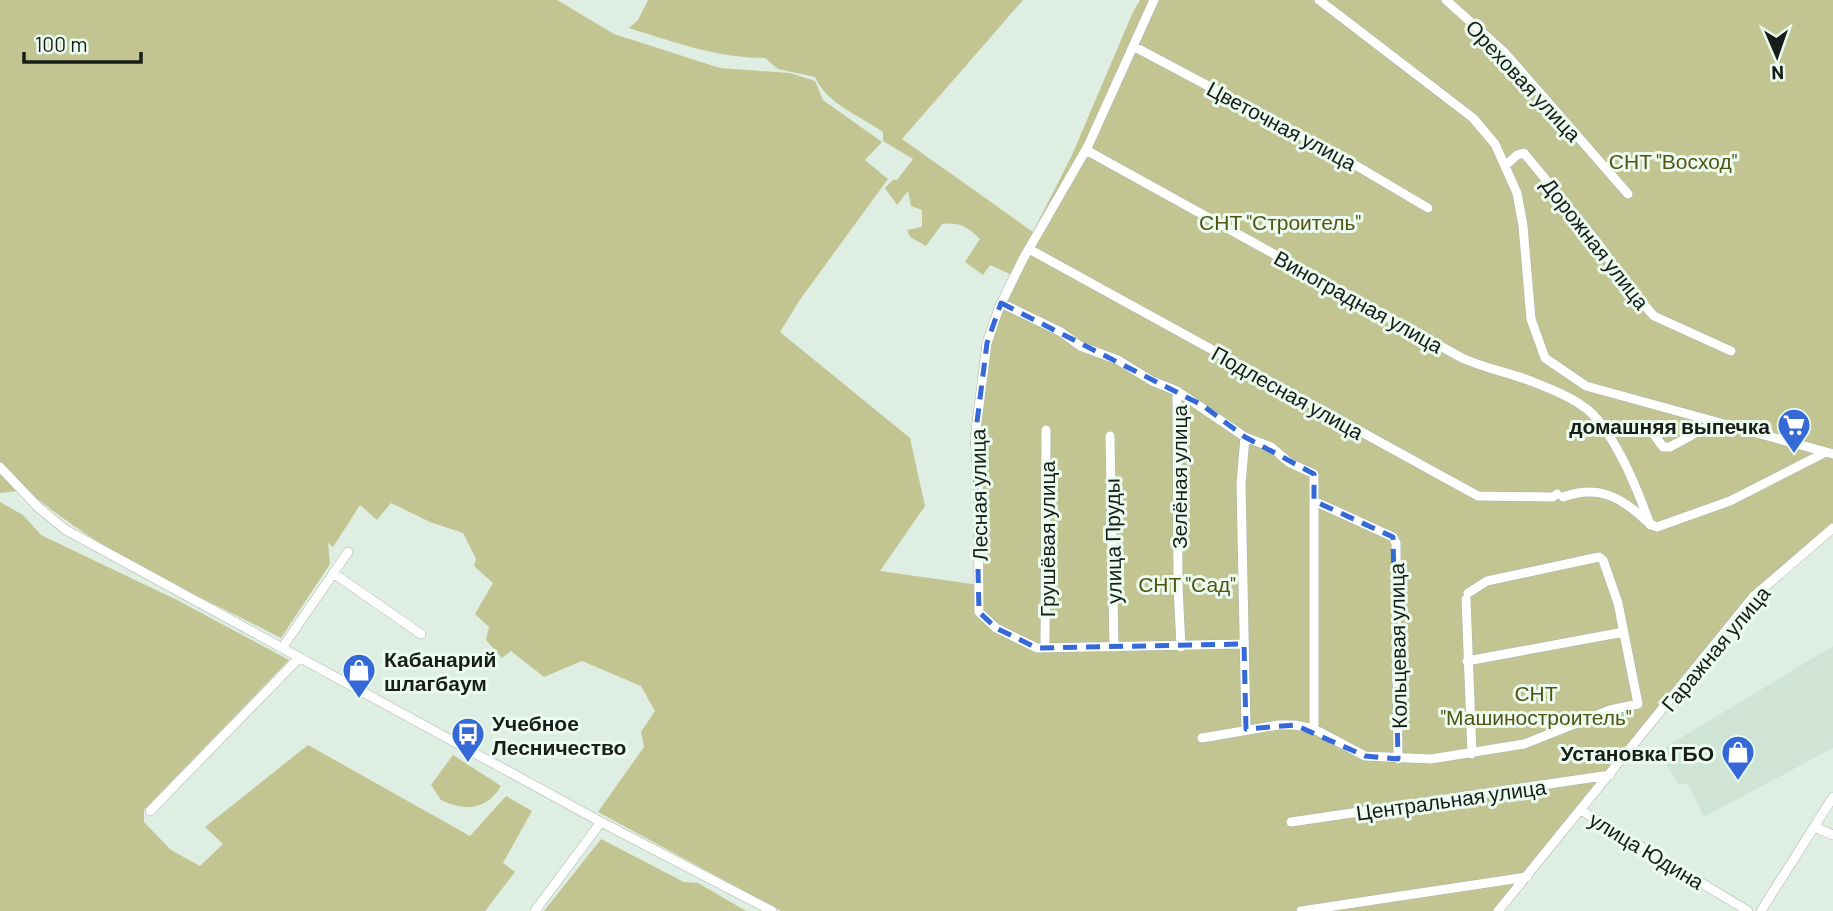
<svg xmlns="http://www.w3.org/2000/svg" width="1833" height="911" font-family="Barlow,sans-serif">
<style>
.built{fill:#cfe4d5}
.green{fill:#c2c592}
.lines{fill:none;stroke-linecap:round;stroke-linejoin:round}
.minor-casing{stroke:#a8b5ab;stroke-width:10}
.minor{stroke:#fff;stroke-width:9}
.marked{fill:none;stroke:#3669d8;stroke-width:5;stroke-dasharray:14 9;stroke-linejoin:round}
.labels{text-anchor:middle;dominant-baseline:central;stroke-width:6;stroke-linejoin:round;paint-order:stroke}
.street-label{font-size:21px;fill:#181d19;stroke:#ecfbf0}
.park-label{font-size:21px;fill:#535414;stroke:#ecfbf0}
.poi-label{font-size:21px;font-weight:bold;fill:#181d19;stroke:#ecfbf0;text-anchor:end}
</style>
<rect width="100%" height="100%" fill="#dfeee3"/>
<path class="built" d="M 1833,646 L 1833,748 L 1704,817 L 1688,784 L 1678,784 L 1659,751 Z"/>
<path class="green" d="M 0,0 L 557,0 L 614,34 L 720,68 L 790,73 L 815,81 L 823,100 L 882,142 L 865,160 L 888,179 L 799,301 L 780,332 L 910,438 L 925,506 L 880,571 L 979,585 L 975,438 L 981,379 L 999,308 L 1088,146 L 1154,0 L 1833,0 L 1833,528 L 1753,597 L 1498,911 L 781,911 L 598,812 L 644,747 L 641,732 L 655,711 L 641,686 L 582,661 L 544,677 L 511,651 L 502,658 L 486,640 L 489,627 L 475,614 L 493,583 L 474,566 L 476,559 L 463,533 L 430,522 L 391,503 L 377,520 L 360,505 L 333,547 L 328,543 L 330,564 L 281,638 C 194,593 101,554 27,490 L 0,493 Z
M 648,0 L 1023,0 L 902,139 L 1033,232 L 1072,155 L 1133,12 L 1140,0 L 1152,0 L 1087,145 L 1012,275 L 990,265 L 983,275 L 965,262 L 980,239 C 967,226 960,222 942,224 L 926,246 L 910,237 L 907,230 L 922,227 L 922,210 L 911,206 L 908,191 L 897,205 L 885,188 L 893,180 L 897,180 L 913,159 L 883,141 L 883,132 C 859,115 828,105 815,77 L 778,69 L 765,58 C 717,58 674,42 629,28 L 638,20 Z
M 0,502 L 23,515 L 41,535 L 179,601 L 289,660 L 144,810 L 144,822 L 171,850 L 200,866 L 223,844 L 205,827 L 308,745 L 470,836 L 506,796 L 532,811 L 503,863 L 515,872 L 485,911 L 0,911 Z
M 453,755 L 501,786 C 486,811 465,811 441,800 L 431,785 Z
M 601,839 L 684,882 L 698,883 L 746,911 L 544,911 Z"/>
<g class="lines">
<defs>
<path id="minor" d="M 1154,0 L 1088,146 L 1023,259 L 999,308 L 987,343 L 975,438 L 978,477 L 979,612 L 996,628 L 1037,648 L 1244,644
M 1319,0 L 1473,118 L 1495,144 L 1517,193 L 1523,226 L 1531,319 L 1545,358 L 1586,386 L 1833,454
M 1446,0 L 1504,52 L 1628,194
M 1133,46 L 1340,156 L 1428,208
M 1086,150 L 1462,358 C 1484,368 1506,372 1528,380 C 1551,389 1582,400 1598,420 C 1621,449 1638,490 1650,525
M 1506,165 L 1517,155 L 1524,153 L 1597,242 L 1629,288 L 1654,316 L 1731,351
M 1029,249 L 1478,496 L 1553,497 L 1557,494
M 1001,303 L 1061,332 L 1080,346 L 1118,360 L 1152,381 L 1177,391 L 1245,437 L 1271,447 L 1290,463 L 1314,474 L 1314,729
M 1177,391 L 1178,586 L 1181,647
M 1110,436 L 1114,647
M 1655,436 L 1663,447 L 1670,447 L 1714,423
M 1245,437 L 1241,484 L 1246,729
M 0,467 L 39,508 L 66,530 L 601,822 L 772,911
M 1563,497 C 1591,487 1612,492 1635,511 C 1643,517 1647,524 1657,527 L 1730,501 L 1826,452
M 1314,501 L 1393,537 L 1396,543 L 1398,759
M 333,573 L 421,634
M 1466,599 L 1472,754
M 282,648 L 348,552
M 1045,648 L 1046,430
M 1467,661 L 1624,632
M 1202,738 L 1278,725 L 1295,725 L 1314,729 L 1365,756 L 1431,759 L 1524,744 L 1610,710 L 1638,704 L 1618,603 L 1603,560 L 1599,557 L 1487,581 L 1468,593
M 150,811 L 300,657
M 1582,811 L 1748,911
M 1291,822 L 1610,775
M 1814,827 L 1833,835
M 535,911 L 601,822
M 1301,911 L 1527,877
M 1498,911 L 1753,597 L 1833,528
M 1761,911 L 1833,797"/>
</defs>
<use href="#minor" class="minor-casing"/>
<use href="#minor" class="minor"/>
</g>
<path class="marked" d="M 1001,303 L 1202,405 L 1245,437 L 1314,474 L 1314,501 L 1393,537 L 1398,759 L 1365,756 L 1295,725 L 1246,729 L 1244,644 L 1037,648 L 996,628 L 979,612 L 975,438 L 987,343 Z"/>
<defs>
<symbol id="supermarket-pin" viewBox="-11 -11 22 30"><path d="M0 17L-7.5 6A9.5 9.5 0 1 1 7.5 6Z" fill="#3669d8" stroke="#ecfbf0"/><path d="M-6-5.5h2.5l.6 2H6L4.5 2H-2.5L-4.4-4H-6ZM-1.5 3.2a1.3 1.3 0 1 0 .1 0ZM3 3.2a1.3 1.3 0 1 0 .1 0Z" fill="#fff"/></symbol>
<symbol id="shop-pin" viewBox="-11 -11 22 30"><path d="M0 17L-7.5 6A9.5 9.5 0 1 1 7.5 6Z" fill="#3669d8" stroke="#ecfbf0"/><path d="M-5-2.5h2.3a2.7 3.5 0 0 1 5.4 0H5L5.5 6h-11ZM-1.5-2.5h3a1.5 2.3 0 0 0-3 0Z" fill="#fff"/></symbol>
<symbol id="bus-pin" viewBox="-11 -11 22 30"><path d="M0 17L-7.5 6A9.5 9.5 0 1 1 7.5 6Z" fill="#3669d8" stroke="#ecfbf0"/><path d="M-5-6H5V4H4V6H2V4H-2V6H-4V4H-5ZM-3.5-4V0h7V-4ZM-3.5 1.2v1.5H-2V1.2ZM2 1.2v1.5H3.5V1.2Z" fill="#fff"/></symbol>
</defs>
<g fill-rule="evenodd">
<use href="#supermarket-pin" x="1775" y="406" width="38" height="52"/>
<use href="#shop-pin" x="340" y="651" width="38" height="52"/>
<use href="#bus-pin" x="449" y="715" width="38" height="52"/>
<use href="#shop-pin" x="1719" y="733" width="38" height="52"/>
</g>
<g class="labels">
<g class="street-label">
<text transform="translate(1524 80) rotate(47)">Ореховая улица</text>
<text transform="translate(1282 125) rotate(28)">Цветочная улица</text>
<text transform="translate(1596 243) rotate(52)">Дорожная улица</text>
<text transform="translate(1359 301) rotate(29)">Виноградная улица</text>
<text transform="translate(1288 392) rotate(29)">Подлесная улица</text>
<text transform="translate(1178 477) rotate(-90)">Зелёная улица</text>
<text transform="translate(978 495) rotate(-91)">Лесная улица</text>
<text transform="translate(1046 539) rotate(-90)">Грушёвая улица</text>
<text transform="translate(1112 541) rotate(-91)">улица Пруды</text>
<text transform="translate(1397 646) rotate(-91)">Кольцевая улица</text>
<text transform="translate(1715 648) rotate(-50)">Гаражная улица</text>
<text transform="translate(1451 799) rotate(-8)">Центральная улица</text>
<text transform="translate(1647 850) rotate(31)">улица Юдина</text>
</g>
<g class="park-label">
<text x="1673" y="160">СНТ "Восход"</text>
<text x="1280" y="221">СНТ "Строитель"</text>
<text x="1187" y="583">СНТ "Сад"</text>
<text x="1536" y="692">СНТ<tspan x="1536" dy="24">"Машиностроитель"</tspan></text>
</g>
<g class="poi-label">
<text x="1770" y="425">домашняя выпечка</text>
<text x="384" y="658" text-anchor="start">Кабанарий<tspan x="384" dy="24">шлагбаум</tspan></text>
<text x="492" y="722" text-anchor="start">Учебное<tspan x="492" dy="24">Лесничество</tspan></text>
<text x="1714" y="752">Установка ГБО</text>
</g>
</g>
<g transform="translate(1777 56) rotate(178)" stroke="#ecfbf0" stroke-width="5" paint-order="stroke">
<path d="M0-5L12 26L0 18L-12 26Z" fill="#181d19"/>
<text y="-10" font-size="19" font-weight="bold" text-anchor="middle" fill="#181d19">N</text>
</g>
<path d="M24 52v10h117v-10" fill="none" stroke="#181d19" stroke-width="3.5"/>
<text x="35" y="52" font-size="21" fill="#181d19" stroke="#ecfbf0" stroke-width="5" paint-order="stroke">100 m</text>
</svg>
